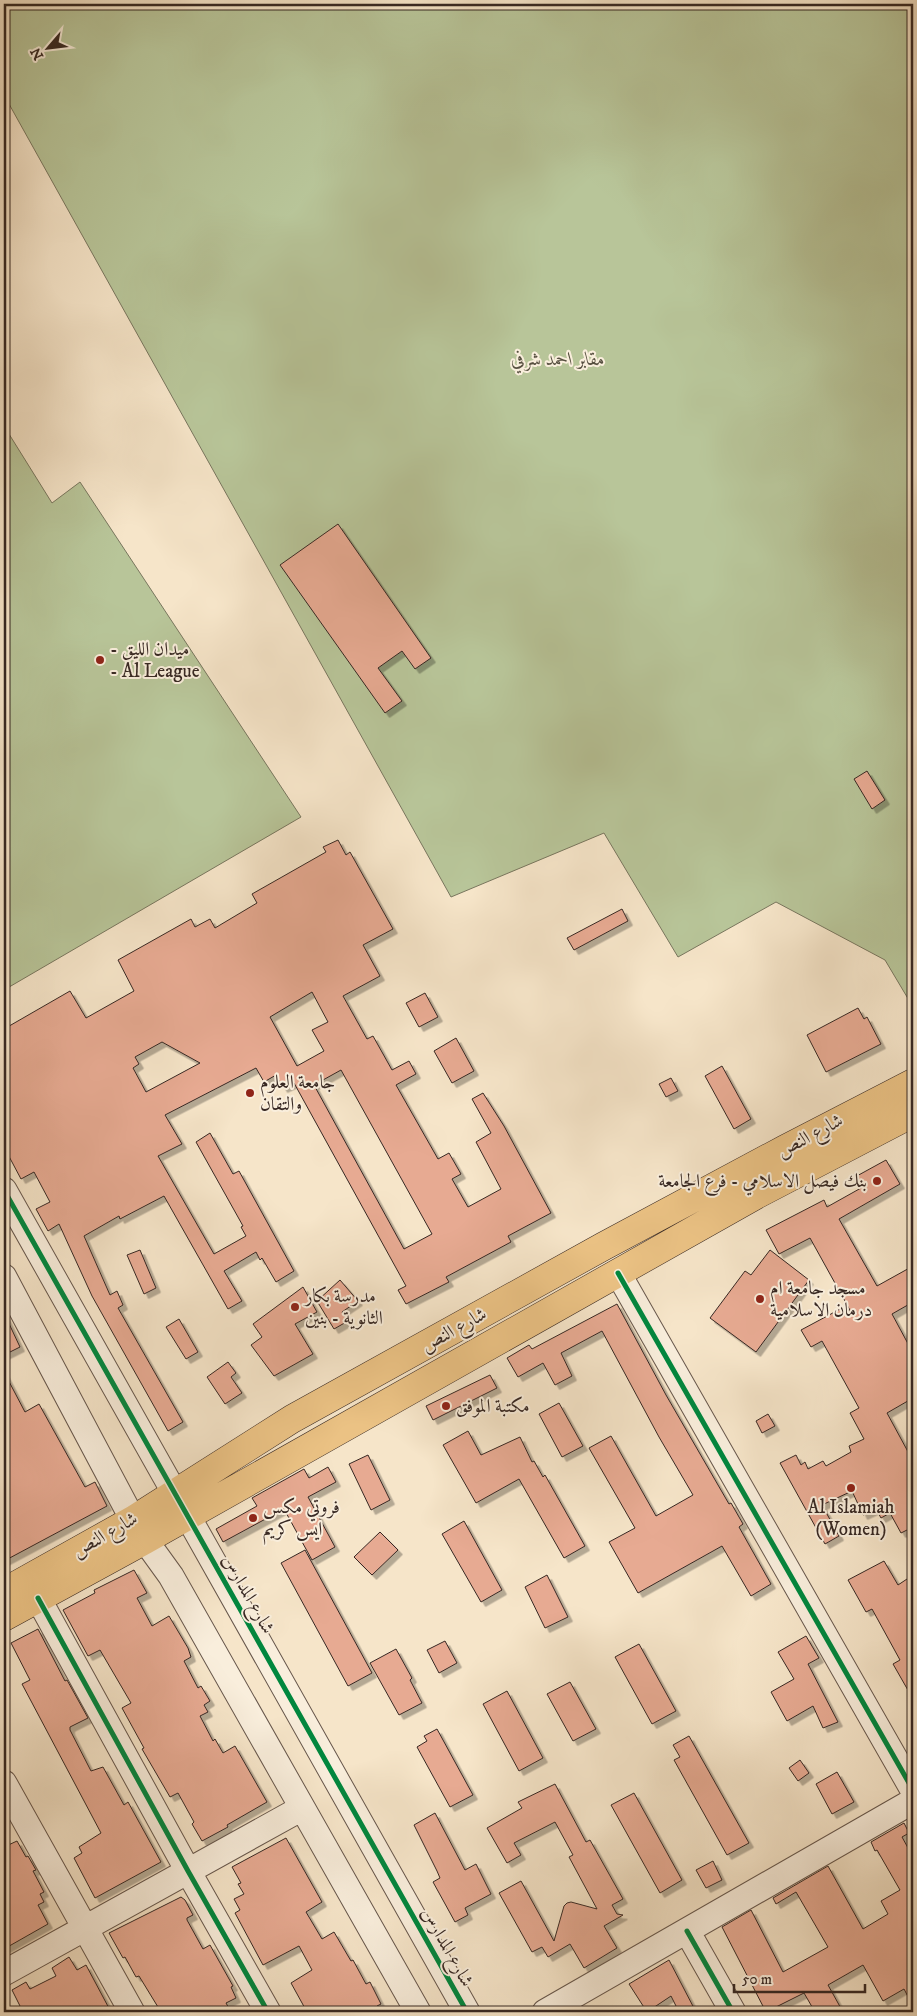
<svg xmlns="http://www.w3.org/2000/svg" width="917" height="2016" font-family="'IM FELL DW Pica',Amiri,serif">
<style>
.green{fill:#b8c599;stroke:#78765e}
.building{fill:#e7aa92;stroke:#372823;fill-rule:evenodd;filter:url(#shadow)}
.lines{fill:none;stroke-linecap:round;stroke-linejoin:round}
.minor-casing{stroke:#67574c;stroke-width:27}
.major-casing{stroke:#372823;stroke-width:29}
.minor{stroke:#f9eedc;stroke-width:25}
.major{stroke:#ebc284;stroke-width:28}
.cycleway-casing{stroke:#f9eedc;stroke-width:8}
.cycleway{stroke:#00873e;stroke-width:5}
.poi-dot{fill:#8f2418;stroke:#f9eedc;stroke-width:2}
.labels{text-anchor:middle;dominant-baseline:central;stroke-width:4;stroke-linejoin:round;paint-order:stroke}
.park-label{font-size:19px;font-style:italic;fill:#574f40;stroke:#f9eedc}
.poi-label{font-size:19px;fill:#372823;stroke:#f9eedc;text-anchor:start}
.street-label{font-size:19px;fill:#372823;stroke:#f9eedc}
</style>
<defs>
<filter id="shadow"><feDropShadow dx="4.5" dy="4.5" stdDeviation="0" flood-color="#0004"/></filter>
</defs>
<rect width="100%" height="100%" fill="#f6e5c9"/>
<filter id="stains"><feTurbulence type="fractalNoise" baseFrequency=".004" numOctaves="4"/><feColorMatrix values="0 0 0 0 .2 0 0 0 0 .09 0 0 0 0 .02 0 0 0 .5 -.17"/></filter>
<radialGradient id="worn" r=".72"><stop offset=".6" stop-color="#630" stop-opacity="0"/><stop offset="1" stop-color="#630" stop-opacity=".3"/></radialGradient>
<path class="green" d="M 4,4 L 913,4 L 913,1007 L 885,960 L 776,902 L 678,957 L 604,833 L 451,897 L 4,95 Z
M 4,426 L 52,503 L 80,482 L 301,817 L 4,990 Z"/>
<path class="building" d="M 338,524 L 431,658 L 415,669 L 402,651 L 378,668 L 402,701 L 385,713 L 280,565 Z
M 867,771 L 885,800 L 872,809 L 854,779 Z
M 338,840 L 346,855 L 350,852 L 393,929 L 363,945 L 380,976 L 343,996 L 367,1039 L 373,1036 L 392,1070 L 409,1061 L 416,1074 L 396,1085 L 438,1159 L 449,1153 L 461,1174 L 452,1179 L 468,1207 L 501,1189 L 476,1142 L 491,1133 L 472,1099 L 483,1093 L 504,1126 L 551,1213 L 508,1236 L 511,1242 L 446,1277 L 449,1282 L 406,1304 L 398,1290 L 406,1286 L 294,1083 L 283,1088 L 276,1075 L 264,1082 L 256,1068 L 165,1115 L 182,1144 L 158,1156 L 214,1254 L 246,1236 L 241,1227 L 243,1226 L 196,1142 L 210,1133 L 233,1174 L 239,1171 L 294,1271 L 276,1282 L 262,1258 L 260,1260 L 256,1252 L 224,1271 L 242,1301 L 228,1309 L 164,1196 L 120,1219 L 119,1216 L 84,1236 L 110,1295 L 117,1291 L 123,1305 L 118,1308 L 183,1422 L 168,1431 L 92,1296 L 59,1224 L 48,1231 L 36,1209 L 50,1202 L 34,1172 L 21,1179 L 4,1147 L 4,1103 L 9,1100 L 4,1089 L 4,1029 L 70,991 L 86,1018 L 134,991 L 118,960 L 191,919 L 195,927 L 210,919 L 215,928 L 257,903 L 252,894 L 326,852 L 323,847 ZM 312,992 L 328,1022 L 312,1030 L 324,1051 L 297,1066 L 270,1017 ZM 162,1042 L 200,1063 L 146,1092 L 133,1068 L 139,1064 L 135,1057 ZM 341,1070 L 432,1234 L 404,1249 L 314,1085 Z
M 622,909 L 628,921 L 574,950 L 567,938 Z
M 425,993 L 438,1017 L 419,1027 L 406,1003 Z
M 858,1008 L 864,1019 L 867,1017 L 881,1044 L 826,1072 L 807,1035 Z
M 456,1038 L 474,1071 L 452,1083 L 434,1051 Z
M 722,1066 L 751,1119 L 734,1129 L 705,1076 Z
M 671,1078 L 678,1091 L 666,1097 L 659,1084 Z
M 886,1160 L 900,1184 L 839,1219 L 877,1286 L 913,1266 L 913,1302 L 892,1314 L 913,1353 L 913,1398 L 887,1413 L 913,1461 L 913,1527 L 901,1533 L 890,1513 L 881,1518 L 876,1509 L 863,1515 L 852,1491 L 822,1505 L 839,1536 L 825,1544 L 780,1463 L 796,1455 L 801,1465 L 805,1462 L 808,1469 L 823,1461 L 826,1466 L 851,1452 L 849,1446 L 864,1439 L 850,1413 L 859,1408 L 822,1341 L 811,1347 L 801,1330 L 844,1307 L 851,1312 L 810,1238 L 779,1254 L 766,1230 L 824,1200 L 827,1207 L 861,1188 L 855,1177 Z
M 140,1250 L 156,1288 L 144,1294 L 127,1255 Z
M 770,1250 L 809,1280 L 756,1352 L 710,1318 L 745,1271 L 751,1275 Z
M 340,1280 L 358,1301 L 342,1312 L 348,1321 L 334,1329 L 317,1301 Z
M 303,1287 L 317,1312 L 295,1324 L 313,1354 L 274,1376 L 251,1345 L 262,1337 L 253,1324 Z
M 617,1304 L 666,1395 L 729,1504 L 731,1503 L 743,1524 L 739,1527 L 771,1584 L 751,1596 L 722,1546 L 638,1593 L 609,1542 L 635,1528 L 589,1448 L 611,1436 L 656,1516 L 693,1495 L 659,1437 L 602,1331 L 561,1353 L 572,1376 L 555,1385 L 543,1363 L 518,1377 L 507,1358 L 529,1345 L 532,1349 Z
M 4,1313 L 20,1347 L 4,1355 Z
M 179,1319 L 198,1352 L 186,1359 L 166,1327 Z
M 228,1362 L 236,1373 L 231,1377 L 242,1393 L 225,1404 L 207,1377 Z
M 4,1372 L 25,1412 L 39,1404 L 85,1487 L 95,1482 L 107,1506 L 4,1561 Z
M 490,1375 L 497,1388 L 433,1420 L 426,1406 Z
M 559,1403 L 583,1446 L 562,1457 L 539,1414 Z
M 768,1414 L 775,1426 L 762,1433 L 756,1421 Z
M 468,1431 L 481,1455 L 520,1437 L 532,1462 L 534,1461 L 543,1477 L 545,1475 L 585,1546 L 564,1558 L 519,1479 L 476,1503 L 443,1445 Z
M 368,1455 L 390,1500 L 371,1510 L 349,1464 Z
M 328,1467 L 336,1482 L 308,1497 L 335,1547 L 312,1560 L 284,1509 L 223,1542 L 216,1529 L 257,1506 L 252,1498 L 304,1469 L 309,1478 Z
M 464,1521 L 502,1590 L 481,1602 L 442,1534 Z
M 380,1532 L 398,1550 L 372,1575 L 354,1557 Z
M 305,1550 L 372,1673 L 348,1686 L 281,1563 Z
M 884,1561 L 898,1585 L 913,1575 L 913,1699 L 893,1664 L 900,1660 L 872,1609 L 866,1612 L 848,1580 Z
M 134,1570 L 147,1593 L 137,1598 L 152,1626 L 169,1616 L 188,1648 L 191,1657 L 184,1661 L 198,1688 L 201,1686 L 210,1701 L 204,1705 L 208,1712 L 200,1716 L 213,1741 L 215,1739 L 223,1753 L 235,1746 L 267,1802 L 227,1825 L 228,1827 L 202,1841 L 192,1824 L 194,1822 L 178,1793 L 170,1797 L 142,1749 L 144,1748 L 122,1708 L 131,1703 L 100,1650 L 88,1656 L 63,1610 L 95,1593 L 94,1590 Z
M 547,1575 L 568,1617 L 545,1628 L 525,1587 Z
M 38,1629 L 65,1681 L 67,1680 L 88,1718 L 70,1727 L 70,1730 L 91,1771 L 103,1767 L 124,1805 L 128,1802 L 161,1862 L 95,1898 L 74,1858 L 82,1853 L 79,1847 L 101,1833 L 22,1684 L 30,1680 L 11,1643 Z
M 806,1636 L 819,1658 L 808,1664 L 838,1722 L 823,1728 L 813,1706 L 787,1721 L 771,1692 L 794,1679 L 778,1652 Z
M 445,1641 L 457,1663 L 439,1673 L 427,1650 Z
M 639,1644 L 676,1711 L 652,1724 L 615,1657 Z
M 396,1649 L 412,1678 L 410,1680 L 422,1703 L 399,1715 L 370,1663 Z
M 570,1682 L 596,1729 L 573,1741 L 547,1694 Z
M 507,1691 L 543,1758 L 519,1771 L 483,1704 Z
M 437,1729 L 473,1795 L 450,1807 L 417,1747 L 427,1741 L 424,1736 Z
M 689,1736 L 749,1843 L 727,1855 L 674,1760 L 680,1757 L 673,1745 Z
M 800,1760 L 809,1773 L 798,1781 L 789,1768 Z
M 837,1772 L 854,1802 L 832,1814 L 816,1784 Z
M 555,1784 L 586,1842 L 590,1840 L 623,1899 L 612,1905 L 617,1914 L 623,1915 L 604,1926 L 617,1948 L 584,1968 L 570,1944 L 548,1957 L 542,1947 L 532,1952 L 499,1893 L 521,1881 L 554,1941 L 564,1906 L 567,1903 L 571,1902 L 597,1909 L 569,1857 L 573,1855 L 555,1822 L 514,1843 L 521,1855 L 507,1863 L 487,1828 L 522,1808 L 518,1802 Z
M 634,1793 L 682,1880 L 660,1893 L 611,1805 Z
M 435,1813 L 465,1870 L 476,1864 L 491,1894 L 465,1908 L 468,1915 L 455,1922 L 433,1882 L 440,1878 L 437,1871 L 414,1825 Z
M 904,1823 L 909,1833 L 902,1837 L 913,1857 L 913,2006 L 904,1989 L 883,2001 L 863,1965 L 828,1985 L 843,2012 L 815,2012 L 804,1993 L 766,2012 L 722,1927 L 751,1910 L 783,1972 L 828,1947 L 796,1892 L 776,1904 L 773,1898 L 828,1866 L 863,1929 L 888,1914 L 881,1901 L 900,1890 L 877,1850 L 875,1851 L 871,1842 Z
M 286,1838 L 322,1902 L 306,1912 L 322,1939 L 334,1932 L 351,1961 L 353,1960 L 366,1984 L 370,1982 L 381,2004 L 377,2006 L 381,2012 L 307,2012 L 291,1983 L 312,1970 L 299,1946 L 263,1965 L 235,1913 L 240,1910 L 234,1899 L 244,1894 L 238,1884 L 241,1883 L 232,1867 Z
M 17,1841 L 26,1857 L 28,1856 L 36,1870 L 33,1871 L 44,1892 L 40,1894 L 44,1902 L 38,1905 L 48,1924 L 4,1949 L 4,1847 Z
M 713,1861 L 722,1880 L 706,1888 L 696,1870 Z
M 181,1897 L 185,1900 L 193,1915 L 187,1918 L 187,1920 L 203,1949 L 210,1945 L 233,1986 L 231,1987 L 236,1998 L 226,2003 L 231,2012 L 161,2012 L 139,1976 L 136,1977 L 125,1957 L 123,1958 L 109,1933 Z
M 69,1957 L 77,1970 L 86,1965 L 111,2012 L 23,2012 L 12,1990 L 26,1982 L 30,1989 L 56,1976 L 52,1968 Z
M 669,1960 L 696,2012 L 679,2012 L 671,1996 L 647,2012 L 629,1984 Z"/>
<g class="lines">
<defs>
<path id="minor" d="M 4,1190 L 467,2012
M 618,1273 L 913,1790
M 4,1277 L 133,1520
M 145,1540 L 171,1576 L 418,2012
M 38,1598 L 188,1871 L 268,2012
M 4,1783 L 132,2012
M 687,1931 L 733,2012
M 4,1973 L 302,1808
M 545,2012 L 913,1801"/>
<path id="major" d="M 4,1592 L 133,1520 L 292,1419 L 604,1246 L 785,1149 L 913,1083
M 4,1617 L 145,1540 L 756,1195 L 913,1113"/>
</defs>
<use href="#minor" class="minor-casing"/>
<use href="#major" class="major-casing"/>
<use href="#minor" class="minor"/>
<use href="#major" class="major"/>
<defs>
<path id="cycleway" d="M 4,1190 L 467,2012
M 618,1273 L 913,1790
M 38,1598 L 188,1871 L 268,2012
M 687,1931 L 733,2012"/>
</defs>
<use href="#cycleway" class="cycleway-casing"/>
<use href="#cycleway" class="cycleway"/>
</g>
<g class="poi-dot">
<circle cx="100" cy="660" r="5"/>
<circle cx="250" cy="1093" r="5"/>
<circle cx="877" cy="1181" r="5"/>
<circle cx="760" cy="1299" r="5"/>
<circle cx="295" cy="1307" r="5"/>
<circle cx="446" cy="1406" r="5"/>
<circle cx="851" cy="1488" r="5"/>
<circle cx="253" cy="1518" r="5"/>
</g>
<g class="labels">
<g class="park-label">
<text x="558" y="359">مقابر احمد شرفي</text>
</g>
<g class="poi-label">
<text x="110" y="649">- ميدان الليق<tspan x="110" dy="22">- Al League</tspan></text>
<text x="260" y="1082">جامعة العلوم<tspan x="260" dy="22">والتقان</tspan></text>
<text x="867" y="1181" text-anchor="end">بنك فيصل الاسلامي - فرع الجامعة</text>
<text x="770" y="1288">مسجد جامعة ام<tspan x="770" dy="22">درمان الاسلامية</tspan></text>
<text x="305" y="1296">مدرسة بكار<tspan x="305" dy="22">الثانوية - بنين</tspan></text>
<text x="456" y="1406">مكتبة الموفق</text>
<text x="263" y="1507">فروتي مكس<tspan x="263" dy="22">ايس كريم</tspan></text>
<text x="851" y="1507" text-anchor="middle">Al Islamiah<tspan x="851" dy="22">(Women)</tspan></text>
</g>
<g class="street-label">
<text transform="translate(810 1136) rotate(-28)">شارع النص</text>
<text transform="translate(454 1330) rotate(-29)">شارع النص</text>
<text transform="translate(105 1535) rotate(-30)">شارع النص</text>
<text transform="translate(248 1594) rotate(61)">شارع المدارس</text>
<text transform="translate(447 1947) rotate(61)">شارع المدارس</text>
</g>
</g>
<rect width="917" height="2016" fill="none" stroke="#f6e5c9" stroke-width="20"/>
<rect x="5" y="5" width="907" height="2006" fill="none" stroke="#372823" stroke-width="2.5"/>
<rect x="10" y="10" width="897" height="1996" fill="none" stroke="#372823"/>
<g transform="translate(48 48) rotate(242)" stroke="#f9eedc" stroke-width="4" paint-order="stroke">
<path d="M0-4L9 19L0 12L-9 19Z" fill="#372823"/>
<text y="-8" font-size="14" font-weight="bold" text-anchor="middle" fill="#372823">N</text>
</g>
<path d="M734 1984v8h131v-8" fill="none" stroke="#372823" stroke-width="2.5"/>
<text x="742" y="1984" font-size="15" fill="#372823" stroke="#f9eedc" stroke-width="4" paint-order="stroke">50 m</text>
<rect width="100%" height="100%" filter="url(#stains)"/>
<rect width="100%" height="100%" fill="url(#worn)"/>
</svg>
